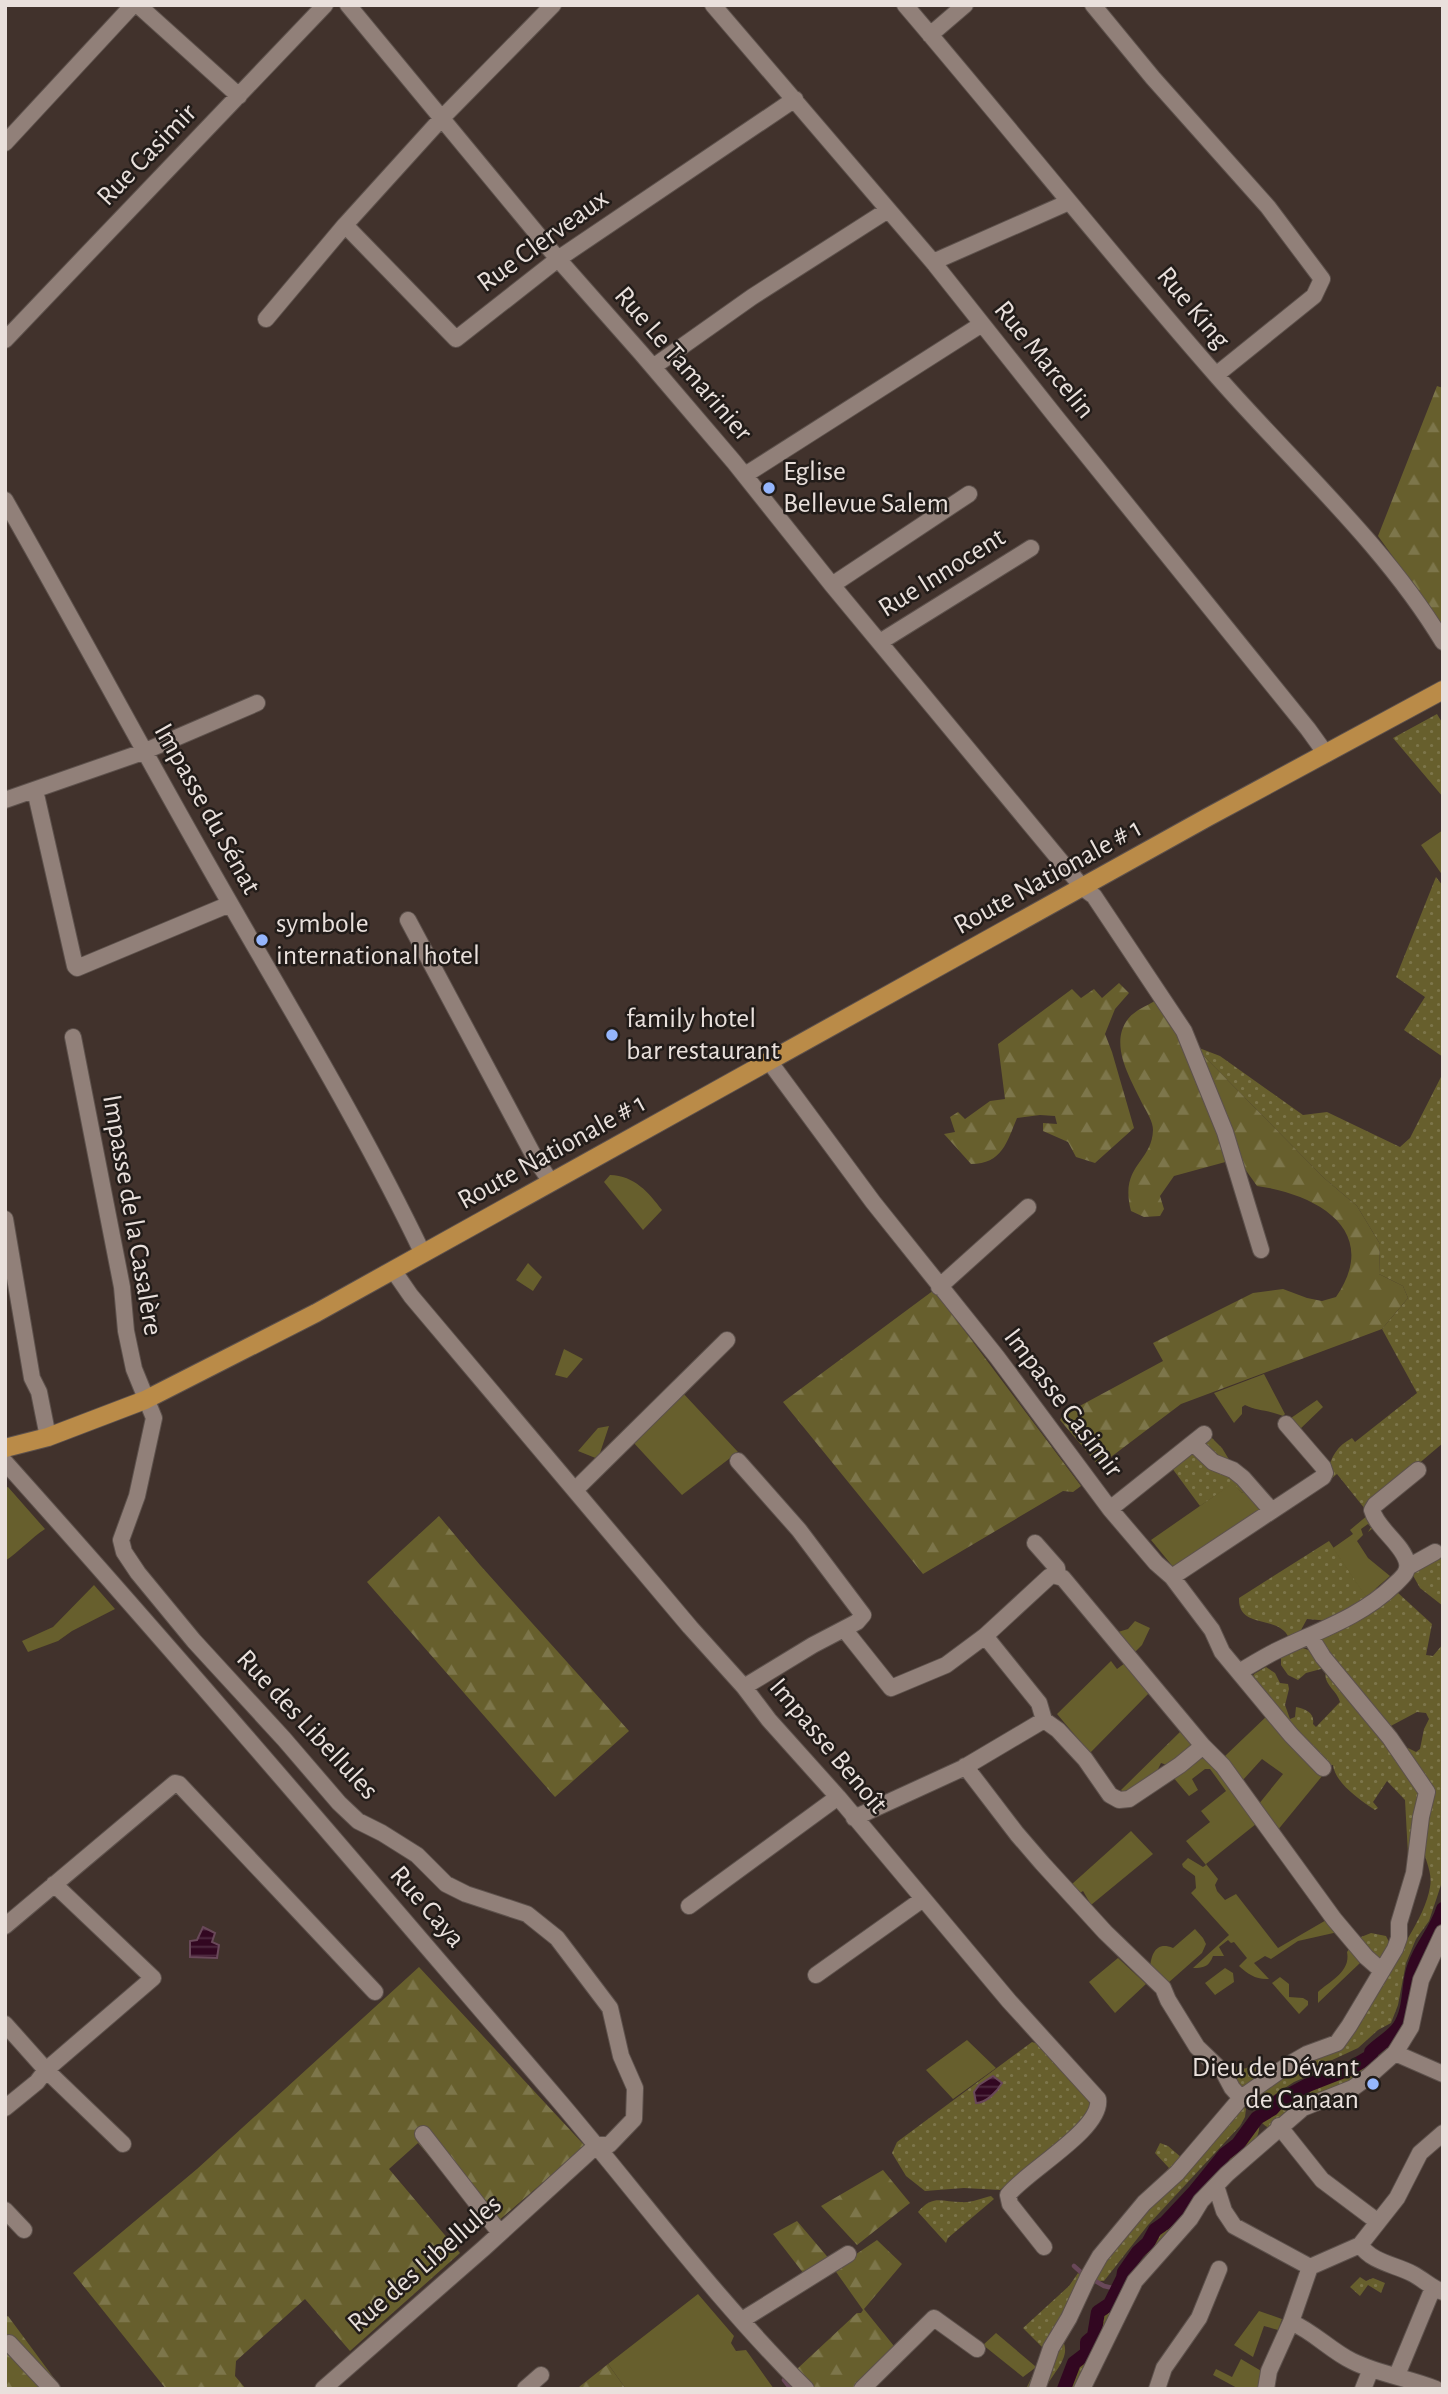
<svg xmlns="http://www.w3.org/2000/svg" width="1448" height="2394" font-family="'Alegreya Sans',sans-serif">
<style>
.grass{fill:url(#grass-dots)}
.forest{fill:url(#forest-firs)}
.park{fill:url(#park-tufts)}
.garden{fill:#675f2d}
.water{fill:url(#water-rules);stroke:#694859;stroke-width:2}
.lines{fill:none;stroke-linecap:round;stroke-linejoin:round}
.stream{stroke:#694859;stroke-width:4.5}
.canal{stroke:#320721;stroke-width:14}
.minor-casing{stroke:#5d514c;stroke-width:18}
.major-casing{stroke:#5d514c;stroke-width:20}
.minor{stroke:#918079;stroke-width:16}
.major{stroke:#ba8b48;stroke-width:18}
.poi-dot{fill:#95b6fd;stroke:#221c19;stroke-width:2.5}
.labels{text-anchor:middle;dominant-baseline:central;stroke-width:5;stroke-linejoin:round;paint-order:stroke}
.street-label{font-size:28px;fill:#e9e0dc;stroke:#221c19}
.poi-label{font-size:28px;fill:#e9e0dc;stroke:#221c19;text-anchor:start}
</style>
<defs>
<pattern id="grass-dots" width="8" height="8" patternUnits="userSpaceOnUse" patternTransform="scale(1.75)"><rect width="8" height="8" fill="#675f2d"/><path d="M2 2h.1M6 6h.1" fill="none" stroke="#7d764b" stroke-width="1.8" stroke-linecap="round"/></pattern>
<pattern id="forest-firs" width="22" height="20" patternUnits="userSpaceOnUse" patternTransform="scale(1.75)"><rect width="22" height="20" fill="#675f2d"/><path d="M5 1l3.5 6h-7zM16 11l3.5 6h-7z" fill="#7d764b"/></pattern>
<pattern id="park-tufts" width="24" height="20" patternUnits="userSpaceOnUse" patternTransform="scale(1.75)"><rect width="24" height="20" fill="#675f2d"/><path d="M3 7l-1-3M5 7V3M7 7l1-3M15 17l-1-3M17 17v-4M19 17l1-3" fill="none" stroke="#7d764b"/></pattern>
<pattern id="water-rules" width="6" height="5" patternUnits="userSpaceOnUse" patternTransform="scale(1.75)"><rect width="6" height="5" fill="#320721"/><path d="M0 2.5h6" fill="none" stroke="#502b41"/></pattern>
</defs>
<rect width="100%" height="100%" fill="#41322c"/>
<path class="grass" d="M 1437,714 L 1443,724 L 1443,797 L 1393,738 Z
M 1436,877 L 1443,886 L 1443,1057 L 1404,1030 L 1425,997 L 1396,977 Z
M 1194,1046 L 1220,1056 L 1303,1115 L 1327,1112 L 1400,1147 L 1410,1138 L 1443,1073 L 1443,1443 L 1365,1509 L 1337,1474 L 1331,1479 L 1327,1473 C 1331,1457 1337,1446 1352,1438 L 1355,1442 L 1417,1393 L 1382,1329 L 1408,1298 L 1403,1286 L 1379,1274 L 1380,1244 L 1357,1206 L 1324,1178 Z
M 1209,1435 L 1222,1448 L 1247,1489 L 1242,1493 L 1233,1484 L 1200,1506 L 1169,1464 Z
M 1329,1541 L 1366,1596 L 1376,1588 L 1378,1593 L 1330,1621 L 1307,1619 L 1301,1630 L 1289,1638 C 1279,1614 1238,1630 1239,1598 Z
M 1443,1555 L 1443,1606 L 1420,1588 L 1411,1572 Z
M 1397,1592 L 1432,1624 L 1426,1655 L 1433,1656 L 1443,1644 L 1441,1780 L 1443,1879 L 1429,1921 L 1416,1939 L 1406,1963 L 1398,2005 L 1391,2023 L 1378,2030 L 1358,2048 L 1330,2061 L 1324,2069 L 1294,2082 L 1253,2109 C 1243,2083 1324,2056 1342,2044 C 1362,2031 1368,2006 1379,1986 C 1394,1957 1425,1919 1430,1887 C 1433,1871 1424,1860 1423,1845 C 1422,1830 1429,1813 1429,1797 C 1428,1786 1411,1761 1405,1750 L 1408,1748 L 1416,1752 L 1420,1749 L 1424,1729 L 1429,1719 L 1426,1713 L 1417,1712 L 1387,1728 L 1322,1645 L 1321,1637 Z
M 1300,1647 L 1314,1652 L 1324,1663 L 1321,1669 L 1306,1673 L 1298,1680 L 1288,1675 L 1281,1665 L 1281,1657 Z
M 1266,1667 L 1275,1673 L 1280,1683 L 1288,1684 L 1289,1689 L 1285,1705 L 1290,1719 L 1295,1717 L 1296,1707 C 1306,1709 1315,1713 1313,1724 L 1316,1727 L 1340,1702 C 1337,1689 1320,1683 1327,1668 L 1421,1791 L 1409,1873 L 1405,1800 L 1387,1781 L 1373,1802 L 1378,1808 L 1375,1810 C 1360,1800 1335,1783 1333,1765 L 1323,1766 L 1252,1678 L 1254,1674 Z
M 1443,1898 L 1443,1928 L 1412,1988 L 1409,1984 L 1413,1962 L 1430,1932 Z
M 1371,1933 L 1386,1936 L 1390,1944 L 1386,1958 L 1376,1961 L 1358,1942 L 1361,1937 Z
M 1032,2042 L 1044,2046 L 1092,2102 L 1088,2120 L 1000,2190 L 964,2188 L 925,2191 L 906,2176 L 892,2153 L 897,2142 Z
M 1369,2058 L 1374,2062 L 1364,2075 L 1269,2128 C 1263,2125 1259,2121 1259,2114 L 1288,2094 Z
M 1251,2061 L 1254,2061 L 1265,2075 L 1243,2090 L 1230,2074 L 1238,2065 L 1242,2069 L 1247,2068 Z
M 1244,2106 L 1246,2109 L 1245,2117 L 1240,2126 L 1148,2225 L 1104,2281 L 1098,2281 L 1093,2278 L 1111,2235 L 1169,2168 L 1155,2153 L 1160,2143 L 1168,2146 L 1182,2158 Z
M 1253,2123 L 1259,2125 C 1262,2144 1229,2165 1216,2177 L 1210,2174 L 1210,2170 L 1225,2157 Z
M 991,2196 L 994,2199 L 948,2238 L 946,2243 L 918,2212 C 933,2194 942,2202 961,2202 C 971,2203 982,2198 991,2196 Z
M 1173,2217 C 1175,2230 1156,2251 1143,2256 L 1140,2253 C 1150,2241 1159,2223 1173,2217 Z
M 1136,2262 L 1139,2268 L 1080,2389 L 1068,2389 L 1079,2359 L 1083,2356 C 1090,2323 1110,2291 1129,2264 Z
M 1078,2273 L 1085,2278 L 1057,2333 C 1077,2353 1055,2369 1045,2389 L 1026,2389 L 1045,2350 L 1023,2328 L 1069,2286 Z
M 1360,2277 L 1366,2281 L 1373,2278 L 1385,2283 L 1381,2293 L 1368,2285 L 1360,2296 L 1350,2287 Z"/>
<path class="forest" d="M 1437,386 L 1443,388 L 1443,626 L 1378,536 Z
M 1119,983 L 1129,993 L 1115,1009 L 1105,1034 L 1112,1052 L 1134,1128 L 1095,1163 L 1076,1157 L 1068,1142 L 1043,1131 L 1043,1123 L 1057,1124 L 1055,1116 L 1040,1115 L 1017,1118 C 1007,1142 1002,1164 971,1164 L 944,1134 L 955,1132 L 950,1117 L 958,1112 L 965,1119 L 990,1101 L 1005,1099 L 998,1044 L 1072,989 L 1081,998 L 1094,989 L 1102,998 Z
M 1155,1001 L 1180,1036 L 1229,1161 L 1174,1176 L 1160,1196 L 1164,1209 L 1160,1216 L 1144,1217 L 1131,1211 C 1119,1165 1152,1163 1153,1130 C 1153,1122 1147,1112 1143,1105 C 1132,1081 1108,1045 1128,1019 C 1134,1011 1146,1006 1155,1001 Z
M 1194,1046 L 1324,1178 L 1357,1206 L 1380,1244 L 1379,1274 L 1403,1286 L 1408,1298 L 1382,1329 L 1181,1404 L 1099,1466 L 1060,1420 L 1063,1415 L 1163,1361 L 1153,1343 L 1253,1293 L 1283,1289 L 1307,1298 L 1322,1301 L 1336,1297 C 1382,1230 1316,1194 1257,1186 L 1245,1169 Z
M 934,1290 L 1081,1486 L 1073,1492 L 1063,1491 L 923,1574 L 783,1402 Z
M 439,1516 L 480,1565 L 629,1731 L 555,1797 L 367,1582 Z
M 419,1967 L 585,2146 L 490,2228 L 418,2143 L 389,2169 L 460,2253 L 350,2351 L 305,2299 L 236,2361 L 235,2376 L 246,2389 L 166,2389 L 73,2273 L 197,2169 Z
M 883,2170 L 910,2203 L 857,2245 L 821,2206 Z
M 797,2221 L 831,2261 L 804,2274 L 773,2234 Z
M 877,2240 L 902,2264 L 864,2309 L 894,2346 L 852,2389 L 812,2389 L 797,2369 L 857,2313 L 861,2313 L 863,2310 L 834,2269 Z
M 8,2316 L 62,2389 L 5,2389 L 5,2318 Z
M 608,2364 L 626,2389 L 580,2389 L 579,2387 Z"/>
<path class="park" d="M 1182,1730 L 1194,1743 L 1193,1748 L 1170,1766 L 1161,1763 L 1158,1769 L 1158,1775 L 1124,1793 L 1121,1790 Z"/>
<path class="garden" d="M 1443,830 L 1443,876 L 1421,845 Z
M 610,1175 C 635,1176 648,1192 662,1210 L 643,1230 L 604,1182 Z
M 528,1263 L 542,1277 L 533,1291 L 516,1280 Z
M 564,1349 L 583,1359 L 567,1378 L 555,1375 Z
M 1264,1374 L 1285,1414 L 1283,1416 C 1269,1410 1257,1411 1245,1405 L 1242,1407 L 1242,1414 L 1234,1423 L 1214,1393 Z
M 682,1392 L 738,1452 L 682,1495 L 632,1441 Z
M 1317,1400 L 1323,1407 L 1298,1431 L 1291,1418 Z
M 609,1426 L 598,1459 L 578,1451 L 598,1428 Z
M 1233,1483 L 1242,1493 L 1247,1489 L 1262,1508 L 1174,1568 L 1151,1540 Z
M 8,1487 L 45,1529 C 30,1539 20,1551 5,1561 L 5,1488 Z
M 1368,1515 L 1376,1526 L 1368,1532 L 1371,1527 L 1368,1524 L 1361,1529 L 1363,1535 L 1357,1541 L 1368,1558 L 1390,1576 L 1366,1597 L 1333,1548 L 1353,1534 L 1350,1530 Z
M 94,1585 L 115,1609 L 72,1631 L 58,1641 L 28,1652 L 22,1641 L 53,1627 Z
M 1135,1621 L 1150,1628 L 1142,1645 L 1135,1652 L 1118,1632 L 1128,1629 Z
M 1111,1661 L 1117,1669 L 1125,1663 L 1150,1692 L 1090,1753 L 1057,1714 Z
M 1269,1714 L 1323,1775 L 1277,1831 L 1258,1805 L 1283,1774 L 1262,1759 L 1242,1781 L 1225,1756 Z
M 1203,1756 L 1208,1757 L 1256,1824 L 1206,1864 L 1218,1879 L 1215,1885 L 1217,1891 L 1225,1900 L 1236,1894 L 1278,1948 L 1328,1919 L 1338,1932 L 1298,1941 L 1271,1959 L 1265,1956 L 1254,1963 L 1269,1979 C 1256,1980 1248,1974 1239,1966 L 1247,1958 L 1234,1942 L 1231,1943 L 1228,1940 L 1219,1947 L 1224,1956 L 1213,1956 C 1209,1966 1205,1968 1193,1968 L 1229,1935 L 1191,1893 L 1196,1888 L 1195,1876 L 1183,1867 L 1182,1864 L 1188,1858 L 1203,1867 L 1206,1865 L 1186,1841 L 1210,1822 L 1201,1811 L 1226,1791 L 1210,1769 L 1205,1769 L 1192,1779 L 1198,1790 L 1189,1796 L 1172,1776 C 1185,1772 1192,1765 1203,1756 Z
M 1131,1831 L 1153,1854 L 1091,1905 L 1083,1891 L 1080,1893 L 1072,1884 Z
M 1195,1929 L 1203,1938 L 1206,1944 L 1202,1953 L 1168,1983 L 1150,1969 C 1151,1954 1156,1941 1173,1948 Z
M 1349,1949 L 1360,1963 L 1318,2003 L 1318,1992 C 1330,1981 1351,1972 1347,1952 Z
M 1118,1958 L 1146,1984 L 1115,2013 L 1089,1982 Z
M 1225,1968 L 1233,1973 L 1234,1982 L 1215,1995 L 1205,1983 Z
M 1280,1977 L 1289,1984 L 1289,1997 L 1303,1998 L 1308,2001 L 1308,2005 L 1299,2014 L 1272,1983 Z
M 967,2040 L 996,2068 L 953,2099 L 926,2070 Z
M 698,2294 L 734,2336 L 731,2343 L 736,2351 L 746,2350 L 774,2389 L 626,2389 L 608,2364 Z
M 1259,2311 L 1282,2319 L 1278,2330 L 1264,2326 L 1253,2357 L 1234,2345 Z
M 996,2333 L 1035,2366 L 1035,2368 L 1023,2377 L 983,2345 Z
M 1241,2359 L 1263,2372 L 1260,2389 L 1239,2389 L 1213,2375 L 1216,2369 L 1232,2377 Z"/>
<path class="water" d="M 203,1927 L 215,1933 L 212,1942 L 219,1945 L 217,1958 L 190,1957 L 190,1941 L 197,1940 Z
M 993,2076 L 1002,2083 C 997,2092 986,2103 976,2103 L 974,2092 L 979,2085 Z"/>
<g class="lines">
<path class="stream" d="M 1074,2266 L 1084,2275
M 1092,2279 L 1104,2286 L 1117,2289
M 784,2380 L 791,2389"/>
<path class="canal" d="M 1064,2389 L 1074,2363 L 1087,2353 L 1087,2342 L 1094,2336 L 1098,2312 L 1110,2304 L 1123,2278 L 1124,2272 L 1138,2252 L 1148,2243 L 1155,2230 L 1165,2223 L 1195,2191 L 1225,2154 L 1238,2144 L 1257,2118 L 1272,2109 L 1280,2100 L 1308,2085 L 1349,2069 L 1371,2056 L 1371,2052 C 1380,2043 1392,2037 1399,2027 C 1410,2011 1408,1991 1412,1974 C 1417,1951 1436,1932 1443,1909"/>
<defs>
<path id="minor" d="M 138,5 L 239,96
M 348,5 L 558,259 L 641,353 L 734,462 L 832,585 L 1083,888 L 1094,896 L 1184,1031 L 1225,1132 L 1261,1250
M 713,5 L 933,262 L 1056,417 L 1308,729 L 1326,754
M 905,5 C 1010,128 1110,254 1216,375 C 1291,461 1385,545 1443,642
M 1093,5 L 1153,78 L 1268,207 L 1322,279 L 1314,296 L 1216,375
M 930,35 L 965,5
M 5,143 L 133,5
M 345,225 L 456,339 L 558,259 L 795,99
M 933,262 L 1069,202
M 266,319 L 345,225 L 442,118 L 553,5
M 5,340 L 325,5
M 653,367 L 752,297 L 888,210
M 745,475 L 982,324
M 5,500 C 75,623 141,747 211,870 C 283,997 360,1122 423,1254
M 832,585 L 969,494
M 880,642 L 1031,548
M 35,790 L 75,966 L 77,968 L 230,904
M 5,800 L 143,752 L 257,703
M 408,920 L 536,1160 L 551,1182
M 73,1037 L 122,1287 L 126,1331 L 134,1369 L 154,1418 L 137,1496 L 121,1540 L 124,1552 L 138,1573 L 194,1641 L 284,1739 L 339,1803 L 358,1821 L 382,1833 L 417,1855 L 446,1884 L 466,1894 L 527,1914 L 557,1938 L 610,2008 L 621,2056 L 635,2088 L 634,2119 L 609,2145 L 597,2145 L 484,2248 L 323,2389
M 769,1061 L 873,1202 L 997,1357 L 1110,1509 L 1156,1563 L 1172,1577 L 1212,1630 L 1222,1652 L 1291,1735 L 1323,1768
M 5,1219 L 32,1378 L 39,1392 L 48,1437
M 393,1270 L 411,1296 L 690,1627 L 744,1687 L 769,1720 L 838,1797 L 1009,2001 L 1098,2099 C 1103,2129 1025,2172 1008,2195 L 1010,2204 L 1044,2247
M 939,1287 L 1028,1207
M 1193,1443 L 1213,1462 L 1233,1470 L 1243,1478 L 1272,1511
M 738,1461 L 799,1530 L 863,1615 L 857,1622 L 813,1645 L 744,1687
M 5,1462 C 191,1670 372,1883 554,2095 C 637,2192 714,2298 806,2389
M 575,1490 L 727,1340
M 1110,1509 L 1204,1434
M 1035,1543 L 1057,1568 L 1058,1576
M 1408,1567 L 1435,1552
M 1172,1577 L 1323,1477 L 1325,1473 L 1323,1467 L 1286,1424
M 844,1629 L 891,1688 L 946,1665 L 985,1636
M 1239,1672 C 1251,1665 1264,1657 1276,1651 C 1317,1631 1361,1617 1394,1585 C 1400,1579 1409,1573 1407,1563 C 1404,1545 1377,1529 1372,1510 L 1375,1505 L 1418,1470
M 1203,1746 L 1063,1578 L 1053,1575 L 1049,1577 L 985,1636 L 1039,1703 L 1044,1720 L 1058,1730 L 1085,1759 L 1110,1795 L 1119,1800 L 1129,1799 L 1180,1765 L 1203,1746 L 1223,1766 L 1334,1919 L 1366,1957 L 1382,1971
M 965,1766 L 1017,1834 L 1042,1863 L 1105,1932 L 1163,1988 L 1168,2000 L 1197,2047 L 1224,2073 L 1232,2088 L 1241,2098
M 854,1818 L 963,1768 L 1044,1720
M 689,1906 L 838,1797
M 5,1926 L 175,1783 L 179,1784 L 375,1992
M 816,1975 L 923,1899
M 5,2024 L 46,2070 L 123,2144
M 1395,2053 L 1443,2074
M 5,2108 L 37,2082 L 46,2070 L 153,1978 L 54,1884
M 1279,2126 L 1322,2180 L 1378,2222
M 423,2134 L 500,2233
M 1216,2186 L 1224,2211 L 1234,2226 L 1310,2267 L 1360,2245 L 1397,2198 L 1420,2153 L 1443,2133
M 5,2210 L 24,2230
M 1360,2245 C 1373,2263 1394,2264 1413,2274 C 1424,2280 1432,2288 1443,2292
M 742,2320 L 848,2254
M 1291,2322 C 1314,2332 1331,2351 1352,2361 C 1378,2374 1409,2378 1436,2389
M 9,2343 L 52,2389
M 1397,2375 L 1433,2288
M 525,2389 L 541,2375
M 862,2389 L 934,2318 L 977,2349
M 1037,2389 L 1051,2348 L 1069,2318 L 1088,2277 L 1100,2256 L 1144,2203 L 1177,2173 L 1241,2098 L 1288,2065 L 1307,2054 L 1337,2043 L 1349,2026 L 1395,1949 L 1399,1938 L 1399,1923 L 1414,1873 L 1421,1817 L 1427,1792 L 1390,1738 L 1323,1657 L 1310,1636
M 1082,2389 L 1135,2281 L 1190,2219 L 1201,2201 L 1227,2174 L 1303,2108 L 1353,2088 L 1368,2077 L 1395,2053 L 1411,2027 L 1421,1980 L 1443,1933
M 1157,2389 L 1164,2368 L 1199,2318 L 1219,2269
M 1266,2389 L 1269,2371 L 1291,2322 L 1310,2267
M 1363,2389 L 1371,2369"/>
<path id="major" d="M 5,1448 L 48,1437 L 145,1400 L 316,1313 L 1208,817 L 1443,690"/>
</defs>
<use href="#minor" class="minor-casing"/>
<use href="#major" class="major-casing"/>
<use href="#minor" class="minor"/>
<use href="#major" class="major"/>
</g>
<g class="poi-dot">
<circle cx="769" cy="488" r="7"/>
<circle cx="262" cy="940" r="7"/>
<circle cx="612" cy="1035" r="7"/>
<circle cx="1373" cy="2084" r="7"/>
</g>
<g class="labels">
<g class="street-label">
<text transform="translate(147 155) rotate(-46)">Rue Casimir</text>
<text transform="translate(543 241) rotate(-36)">Rue Clerveaux</text>
<text transform="translate(1193 308) rotate(50)">Rue King</text>
<text transform="translate(1044 360) rotate(51)">Rue Marcelin</text>
<text transform="translate(683 364) rotate(49)">Rue Le Tamarinier</text>
<text transform="translate(942 573) rotate(-32)">Rue Innocent</text>
<text transform="translate(207 809) rotate(61)">Impasse du Sénat</text>
<text transform="translate(1048 877) rotate(-29)">Route Nationale # 1</text>
<text transform="translate(552 1152) rotate(-29)">Route Nationale # 1</text>
<text transform="translate(132 1215) rotate(80)">Impasse de la Casalère</text>
<text transform="translate(1063 1403) rotate(53)">Impasse Casimir</text>
<text transform="translate(307 1725) rotate(47)">Rue des Libellules</text>
<text transform="translate(828 1746) rotate(50)">Impasse Benoît</text>
<text transform="translate(427 1907) rotate(49)">Rue Caya</text>
<text transform="translate(425 2264) rotate(-41)">Rue des Libellules</text>
</g>
<g class="poi-label">
<text x="783" y="472">Eglise<tspan x="783" dy="32">Bellevue Salem</tspan></text>
<text x="276" y="924">symbole<tspan x="276" dy="32">international hotel</tspan></text>
<text x="626" y="1019">family hotel<tspan x="626" dy="32">bar restaurant</tspan></text>
<text x="1359" y="2068" text-anchor="end">Dieu de Dévant<tspan x="1359" dy="32">de Canaan</tspan></text>
</g>
</g>
<rect width="1448" height="2394" fill="none" stroke="#e9e0dc" stroke-width="14"/>
</svg>
